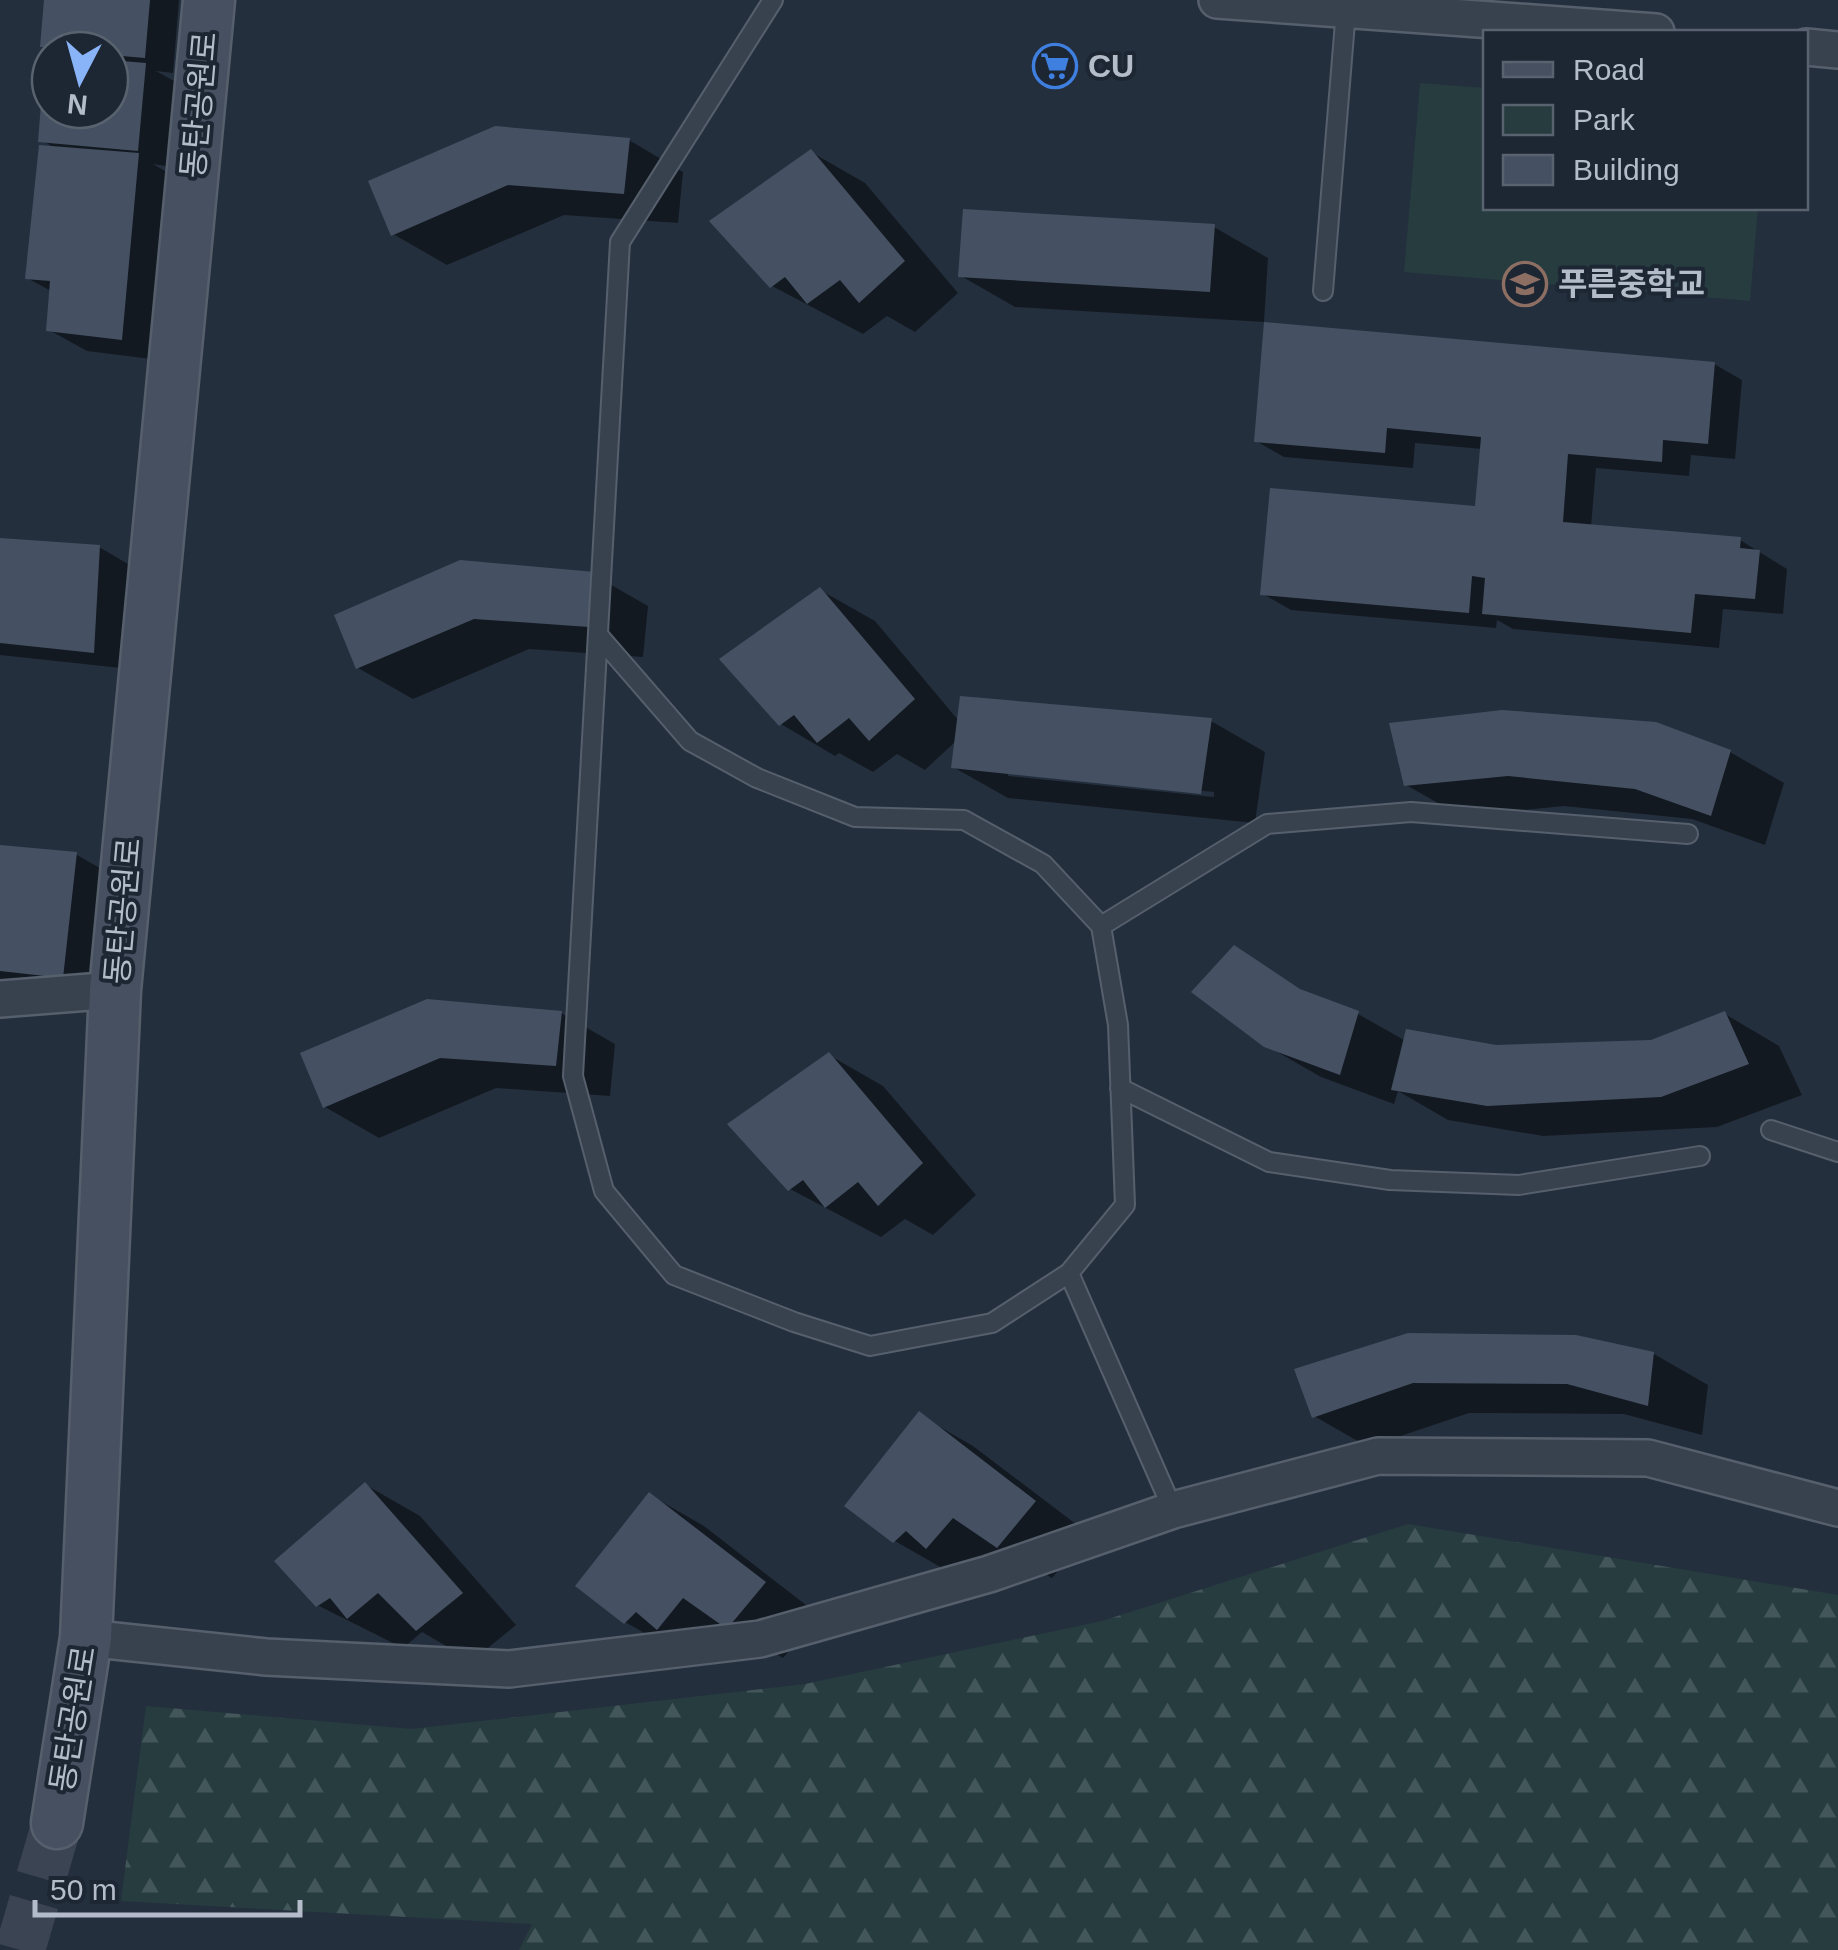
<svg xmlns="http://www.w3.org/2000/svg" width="1838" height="1950" font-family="Helvetica,'Noto Sans KR',sans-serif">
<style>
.forest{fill:url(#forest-firs)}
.green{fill:#263c3f}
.shadow{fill:#0007;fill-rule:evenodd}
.building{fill:#455162}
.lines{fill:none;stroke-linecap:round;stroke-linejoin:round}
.secondary-tunnel{stroke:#3a4453;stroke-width:50;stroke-dasharray:50 25;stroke-linecap:butt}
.lane-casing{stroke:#565f6c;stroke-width:22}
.street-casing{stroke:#565f6c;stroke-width:40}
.secondary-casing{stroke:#565f6c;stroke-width:55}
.lane{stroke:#38414e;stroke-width:18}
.street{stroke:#38414e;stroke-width:35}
.secondary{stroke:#465061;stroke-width:50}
.labels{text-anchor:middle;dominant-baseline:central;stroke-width:8;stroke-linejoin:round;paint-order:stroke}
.poi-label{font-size:32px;font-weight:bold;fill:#b4bcc9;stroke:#1d2633;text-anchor:start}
.street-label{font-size:32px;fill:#b4bcc9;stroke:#1d2633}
</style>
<defs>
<pattern id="forest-firs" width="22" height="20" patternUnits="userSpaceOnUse" patternTransform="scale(2.5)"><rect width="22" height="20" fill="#263c3f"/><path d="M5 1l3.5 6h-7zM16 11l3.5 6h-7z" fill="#435659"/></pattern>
</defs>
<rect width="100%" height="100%" fill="#242f3e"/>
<path class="forest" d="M 1408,1524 L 1838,1595 L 1838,1950 L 519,1950 L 532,1924 L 121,1901 L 146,1706 L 411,1729 L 805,1684 L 1102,1621 Z"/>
<path class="green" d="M 1420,83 L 1485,88 L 1486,208 L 1758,208 L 1750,301 L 1404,272 Z"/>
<path class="shadow" d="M 46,0 L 179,0 L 173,73 L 156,71 L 174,81 L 166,166 L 153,164 L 175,177 L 159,360 L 87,351 L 49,330 L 51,291 L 27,278 L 55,148 L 41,140 L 50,57 L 50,110 L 110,110 L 110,50 L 50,50 L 42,46 Z
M 629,140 L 683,172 L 678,223 L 564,215 L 447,265 L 393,234 L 371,182 Z
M 811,152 L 865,183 L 958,293 L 915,332 L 887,316 L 863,334 L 772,286 Z
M 1214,227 L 1268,258 L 1264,322 L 1015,307 L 961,276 Z
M 1714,364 L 1742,380 L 1735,459 L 1691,455 L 1689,476 L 1596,468 L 1591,527 L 1740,540 L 1787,569 L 1783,614 L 1723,609 L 1719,648 L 1513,629 L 1497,620 L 1496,628 L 1291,610 L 1263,594 L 1477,509 L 1482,449 L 1415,443 L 1413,468 L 1284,457 L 1256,441 Z
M 0,541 L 99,547 L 128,564 L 121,668 L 0,655 Z
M 594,575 L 648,606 L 643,657 L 529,649 L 413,699 L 358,668 L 337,616 Z
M 820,590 L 875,621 L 959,721 L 1211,721 L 1265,752 L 1255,823 L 1008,798 L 953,767 L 956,741 L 925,770 L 897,754 L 873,772 L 839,753 L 835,756 L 781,724 ZM 1008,771 L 1214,792 L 1214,797 L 1008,776 Z
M 1730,752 L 1784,783 L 1765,845 L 1692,819 L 1564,806 L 1461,816 L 1406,785 Z
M 0,848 L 77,855 L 105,871 L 91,993 L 0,982 Z
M 1234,949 L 1315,998 L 1358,1014 L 1406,1041 L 1496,1047 L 1652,1043 L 1725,1014 L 1779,1046 L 1802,1095 L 1717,1127 L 1543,1136 L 1448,1120 L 1398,1091 L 1394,1104 L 1321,1077 L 1265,1045 Z
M 561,1013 L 615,1044 L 610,1096 L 496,1088 L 379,1138 L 325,1107 L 304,1055 Z
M 829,1055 L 883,1086 L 976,1195 L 933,1235 L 905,1219 L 881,1237 L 790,1189 Z
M 1654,1354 L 1708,1385 L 1702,1435 L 1624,1414 L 1469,1413 L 1368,1447 L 1314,1416 L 1297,1371 Z
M 919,1415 L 973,1446 L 1089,1534 L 1052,1578 L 1005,1550 L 982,1578 L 958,1564 L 949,1572 L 895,1541 Z
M 366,1485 L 420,1516 L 516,1625 L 472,1661 L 422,1632 L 403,1648 L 317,1605 Z
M 650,1495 L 704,1526 L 819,1615 L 783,1658 L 735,1631 L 680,1653 L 625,1622 Z"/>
<path class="building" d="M 44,0 L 150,0 L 145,58 L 110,55 L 110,50 L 40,47 Z
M 45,54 L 50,55 L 50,110 L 110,110 L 110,60 L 146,63 L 138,151 L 38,142 Z
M 495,126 L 630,138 L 624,194 L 508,185 L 391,236 L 368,181 Z
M 39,145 L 139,153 L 122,340 L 46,331 L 50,281 L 25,279 Z
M 811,149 L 905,261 L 859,303 L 840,280 L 807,304 L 785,277 L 770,288 L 709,221 Z
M 963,209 L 1215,224 L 1210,292 L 958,277 Z
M 1264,322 L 1715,362 L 1708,444 L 1663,440 L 1662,462 L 1568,454 L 1563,522 L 1741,537 L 1740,548 L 1760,550 L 1755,599 L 1695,594 L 1691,633 L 1482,614 L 1485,578 L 1472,576 L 1469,613 L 1260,595 L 1270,488 L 1475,506 L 1481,437 L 1387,428 L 1385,453 L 1254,442 Z
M 0,538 L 100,545 L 94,653 L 0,643 Z
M 460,560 L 595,572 L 589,627 L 474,619 L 356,669 L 334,615 Z
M 820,587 L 915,699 L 869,741 L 849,718 L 817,743 L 794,715 L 779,726 L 719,659 Z
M 960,696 L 1212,718 L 1201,794 L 951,768 Z
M 1502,710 L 1656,722 L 1731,750 L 1711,816 L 1635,789 L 1508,776 L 1404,786 L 1389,723 Z
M 0,845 L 77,852 L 63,978 L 0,971 Z
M 1234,945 L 1300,989 L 1359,1011 L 1340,1075 L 1264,1047 L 1191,992 Z
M 427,999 L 562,1011 L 556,1066 L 440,1058 L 323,1108 L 300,1053 Z
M 1725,1011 L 1749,1064 L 1661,1097 L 1487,1106 L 1391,1090 L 1406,1029 L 1496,1045 L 1651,1040 Z
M 829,1052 L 923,1163 L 878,1206 L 858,1182 L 825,1208 L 803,1180 L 788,1191 L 727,1124 Z
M 1408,1333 L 1576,1335 L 1654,1352 L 1648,1406 L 1567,1384 L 1413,1383 L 1312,1418 L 1294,1369 Z
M 919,1411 L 1036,1501 L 997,1548 L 953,1518 L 926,1549 L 906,1531 L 893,1543 L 844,1506 Z
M 365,1482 L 463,1593 L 416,1631 L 378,1593 L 347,1619 L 330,1598 L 316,1607 L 274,1561 Z
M 649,1492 L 766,1582 L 727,1629 L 683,1598 L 657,1630 L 636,1612 L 624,1624 L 575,1586 Z"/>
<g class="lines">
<path class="secondary-tunnel" d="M 20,1950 L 57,1823"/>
<defs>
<path id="lane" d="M 1323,291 L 1346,10
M 598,635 L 690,741 L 757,778 L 855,817 L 964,820 L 1043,864 L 1101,926 L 1118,1025 L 1125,1205 L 1069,1273 L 992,1323 L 870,1346 L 794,1322 L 674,1275 L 604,1191 L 573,1076 L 620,242 L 773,0
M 1101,926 L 1267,824 L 1411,812 L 1688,834
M 1120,1088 L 1269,1162 L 1390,1180 L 1519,1185 L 1700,1156
M 1771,1130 L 1838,1152
M 1069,1273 L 1173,1510"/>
<path id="street" d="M 1217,0 L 1656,32
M 1806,47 L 1838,50
M 0,999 L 115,990
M 86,1638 L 266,1657 L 509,1669 L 760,1639 L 989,1574 L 1173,1510 L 1378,1456 L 1648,1458 L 1838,1508"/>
<path id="secondary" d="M 57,1823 L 86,1638 L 115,990 L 209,0"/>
</defs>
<use href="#lane" class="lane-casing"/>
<use href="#street" class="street-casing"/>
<use href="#secondary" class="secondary-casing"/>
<use href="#lane" class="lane"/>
<use href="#street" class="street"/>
<use href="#secondary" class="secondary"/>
</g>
<defs>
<symbol id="supermarket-ring" viewBox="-11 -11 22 22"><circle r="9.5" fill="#1d2633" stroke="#3f7fe0" stroke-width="1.5"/><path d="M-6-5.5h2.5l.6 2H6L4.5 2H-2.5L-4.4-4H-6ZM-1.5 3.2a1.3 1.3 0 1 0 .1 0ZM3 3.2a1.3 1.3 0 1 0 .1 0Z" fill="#3f7fe0"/></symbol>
<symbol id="school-ring" viewBox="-11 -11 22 22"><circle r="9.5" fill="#1d2633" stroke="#8d6e63" stroke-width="1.5"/><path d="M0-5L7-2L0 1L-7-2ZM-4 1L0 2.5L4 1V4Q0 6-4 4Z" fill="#8d6e63"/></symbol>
</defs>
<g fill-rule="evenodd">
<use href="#supermarket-ring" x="1030" y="41" width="50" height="50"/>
<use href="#school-ring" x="1500" y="259" width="50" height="50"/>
</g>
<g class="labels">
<g class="poi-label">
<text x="1088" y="66">CU</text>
<text x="1558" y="284">푸른중학교</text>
</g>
<g class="street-label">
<text transform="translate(199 105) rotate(-85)">동탄공원로</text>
<text transform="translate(123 911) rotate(-85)">동탄공원로</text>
<text transform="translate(73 1719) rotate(-81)">동탄공원로</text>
</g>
</g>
<rect x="1483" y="30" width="325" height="180" fill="#1d2633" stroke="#59626f" stroke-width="2.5"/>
<rect x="1503" y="62" width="50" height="15" fill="#465061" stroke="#59626f" stroke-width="2.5"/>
<text x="1573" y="80" font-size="30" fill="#b4bcc9">Road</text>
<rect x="1503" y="105" width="50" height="30" fill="#263c3f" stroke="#59626f" stroke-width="2.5"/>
<text x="1573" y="130" font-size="30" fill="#b4bcc9">Park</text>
<rect x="1503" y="155" width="50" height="30" fill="#455162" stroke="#59626f" stroke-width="2.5"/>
<text x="1573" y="180" font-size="30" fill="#b4bcc9">Building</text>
<g transform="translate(80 80) rotate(186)"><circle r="48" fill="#1d2633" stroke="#59626f" stroke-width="2.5"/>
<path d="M0-8L18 38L0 25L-18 38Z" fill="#8ab4f8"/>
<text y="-15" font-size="28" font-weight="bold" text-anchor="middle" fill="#b4bcc9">N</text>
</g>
<path d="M35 1900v15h265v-15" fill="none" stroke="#b4bcc9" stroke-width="5"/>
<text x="50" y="1900" font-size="30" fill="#b4bcc9" stroke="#1d2633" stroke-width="8" paint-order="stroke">50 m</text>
</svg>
